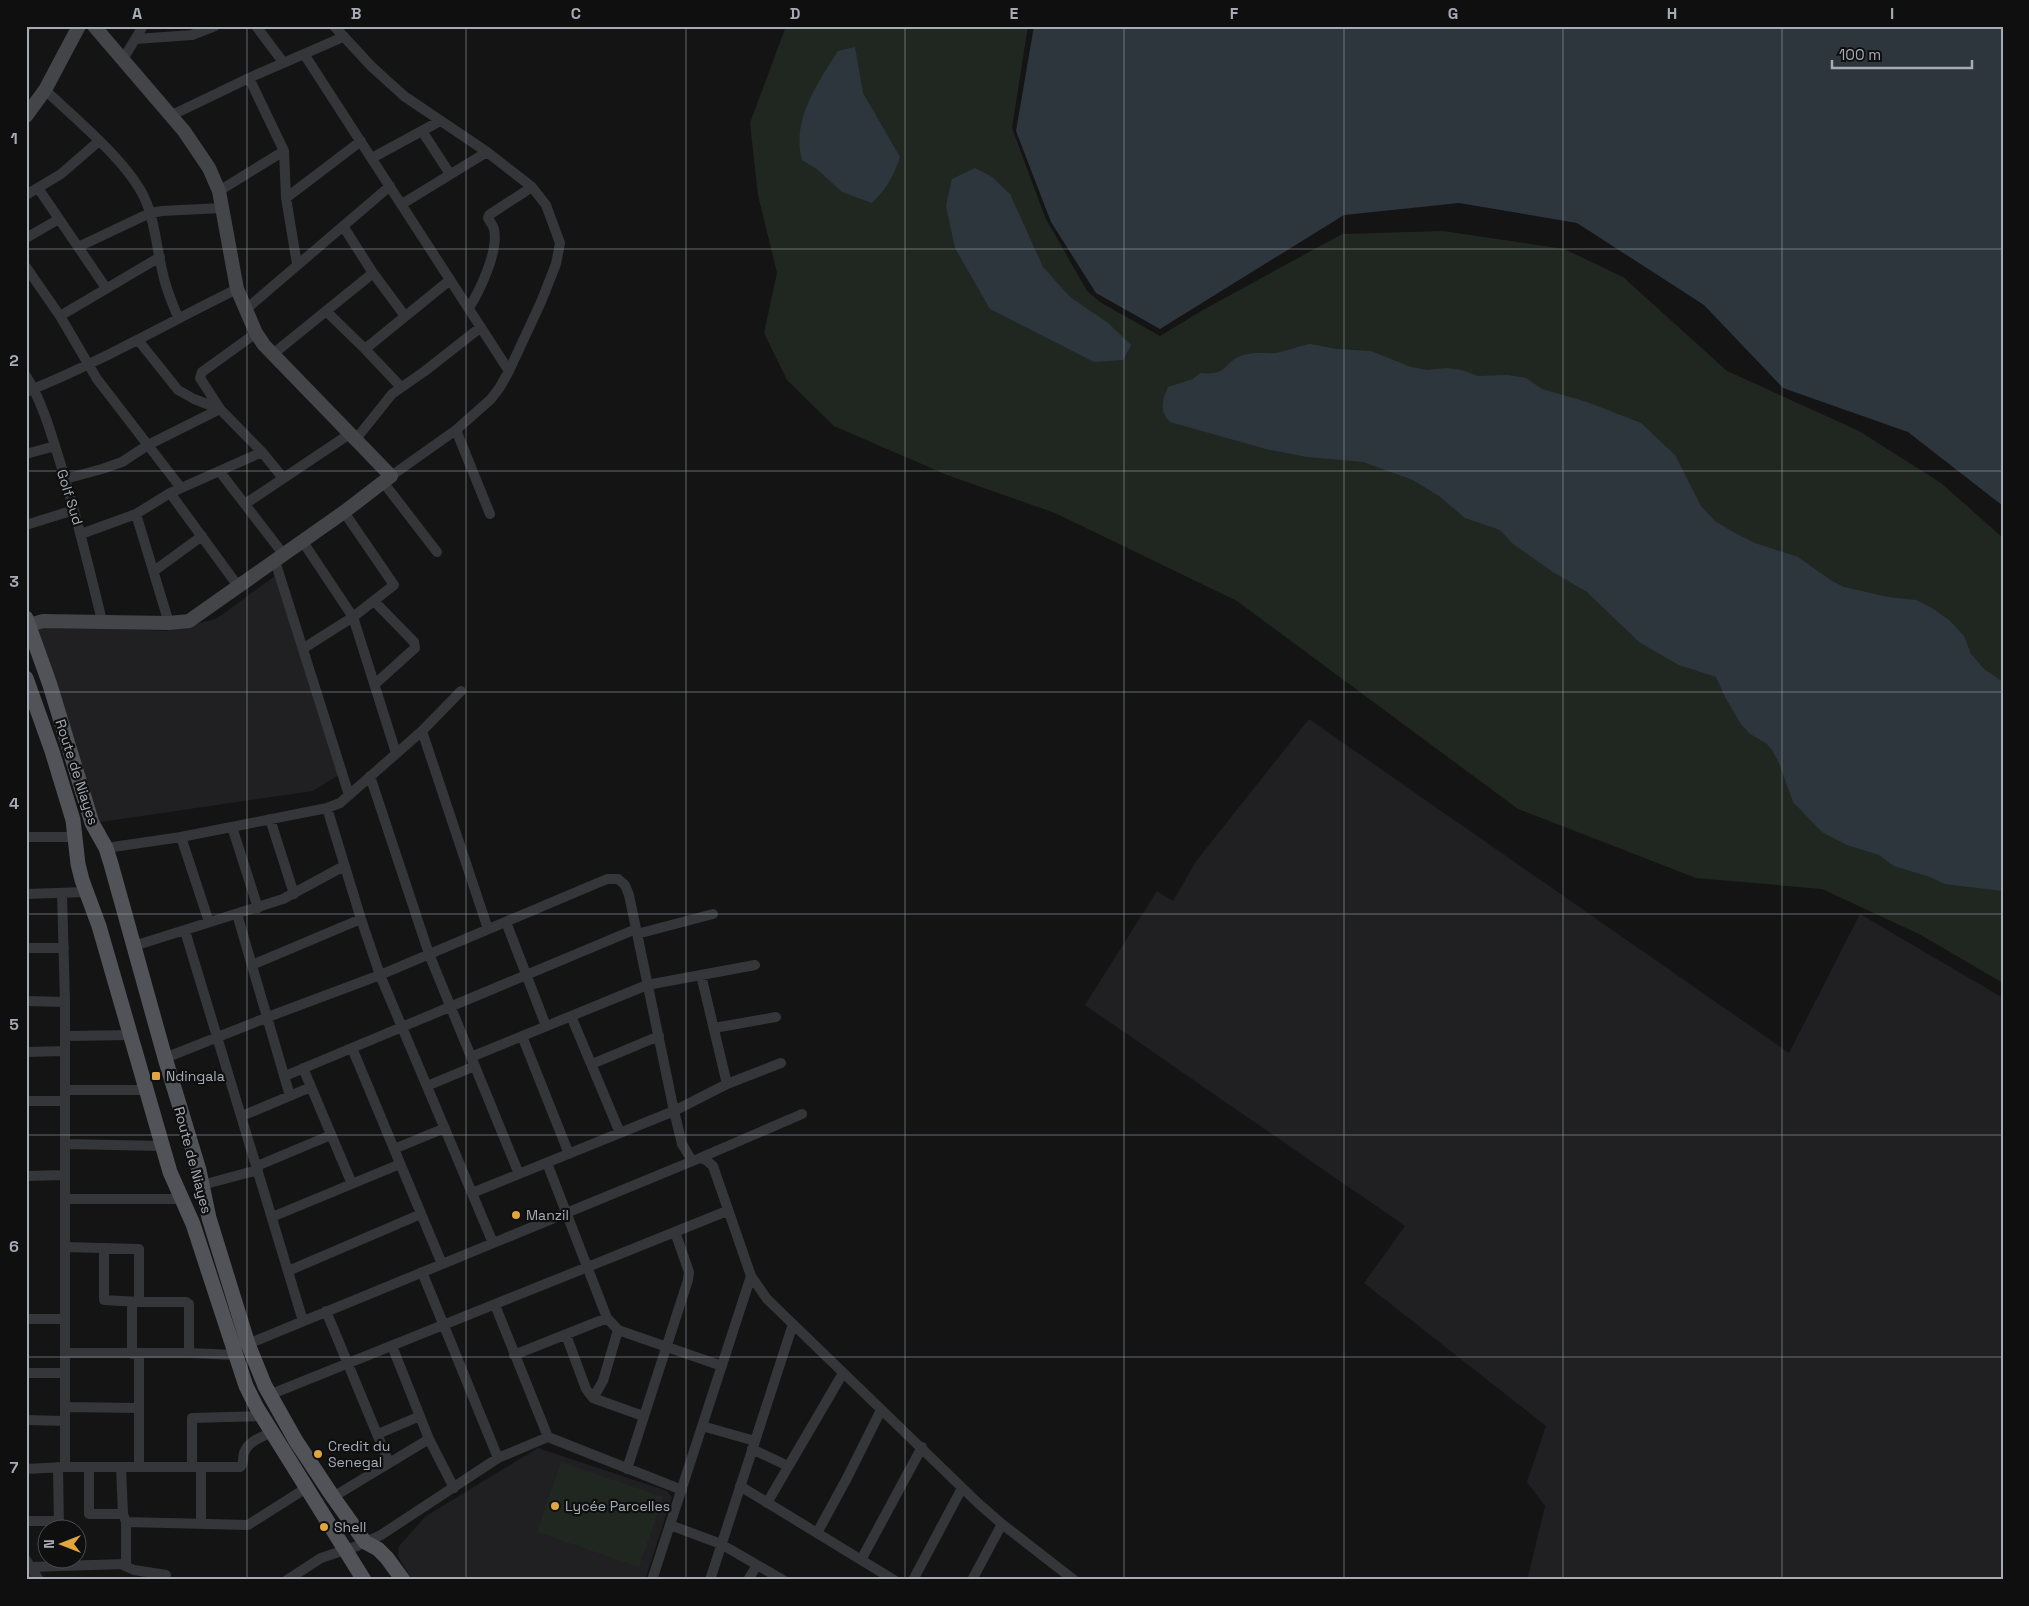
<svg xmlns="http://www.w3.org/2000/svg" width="2029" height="1606" font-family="'Space Grotesk',sans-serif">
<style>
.built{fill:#202022}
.green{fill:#202721}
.water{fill:#2e363d}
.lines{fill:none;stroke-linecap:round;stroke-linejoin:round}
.street{stroke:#35363a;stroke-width:10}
.secondary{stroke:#434549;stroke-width:14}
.primary{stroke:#515358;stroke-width:15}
.grid{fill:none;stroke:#a6abb4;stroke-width:1;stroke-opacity:0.55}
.poi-dot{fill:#e1a53f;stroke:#0f0f10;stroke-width:2}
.labels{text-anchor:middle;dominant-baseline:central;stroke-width:4.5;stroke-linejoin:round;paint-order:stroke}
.street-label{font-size:14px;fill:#a6abb4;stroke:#0f0f10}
.poi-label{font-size:14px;fill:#a6abb4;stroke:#0f0f10;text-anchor:start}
.neatline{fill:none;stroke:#a6abb4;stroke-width:2}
.grid-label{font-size:16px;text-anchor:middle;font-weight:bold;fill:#a6abb4}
</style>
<rect width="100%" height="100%" fill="#141415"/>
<path class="built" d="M 275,576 L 339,775 L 313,791 L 94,823 L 37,625 L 166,631 L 216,619 Z
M 1309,719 L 1789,1053 L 1860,914 L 2003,998 L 2003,1580 L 1725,1580 L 1721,1578 L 1719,1580 L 1532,1580 L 1528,1577 L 1545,1506 L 1527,1482 L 1546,1426 L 1364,1283 L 1405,1226 L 1085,1005 L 1157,891 L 1173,901 L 1197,860 Z
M 538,1448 L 667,1491 L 672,1497 L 645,1580 L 412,1580 L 398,1556 L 399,1546 L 426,1516 Z"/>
<path class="green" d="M 786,26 L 1028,26 L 1012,128 L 1045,217 L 1087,291 L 1100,302 L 1160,336 L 1203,310 L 1342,234 L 1443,231 L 1564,249 L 1623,277 L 1727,371 L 1859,431 L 1941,483 L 2003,538 L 2003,983 L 1919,934 L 1822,889 L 1696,878 L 1518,809 L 1237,601 L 1055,513 L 947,475 L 834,426 L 787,380 L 764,333 L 777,273 L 758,195 L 750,123 Z
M 561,1462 L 663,1497 L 639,1567 L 537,1532 Z"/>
<path class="water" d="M 1034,26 L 2003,26 L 2003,506 L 1908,432 L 1783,388 L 1704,305 L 1577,223 L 1459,203 L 1344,215 L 1160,329 L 1096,293 L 1051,222 L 1016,131 Z
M 855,47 L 863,93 L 900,157 C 893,177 887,188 872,203 L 842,192 L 817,169 L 802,160 C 791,120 818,83 838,51 Z
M 975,168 L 992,177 L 1010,194 L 1043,267 L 1070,297 L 1108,323 L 1131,345 L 1123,360 L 1094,362 L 990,309 L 955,248 L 946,206 L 952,179 Z
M 1310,344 L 1336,349 L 1371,351 L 1411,367 L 1428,370 L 1446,368 L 1462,370 L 1478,376 L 1508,375 L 1526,378 L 1542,389 L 1587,402 L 1641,423 L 1675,455 L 1701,506 L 1715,521 L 1733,532 L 1755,543 L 1798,557 L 1832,581 L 1844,587 L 1888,597 L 1916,600 L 1932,608 L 1949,620 L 1964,636 L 1971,654 L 1984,669 L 2003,682 L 2003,891 L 1945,884 L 1930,877 L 1894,866 L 1879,855 L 1847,845 L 1822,832 L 1793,802 L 1779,763 L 1772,750 L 1766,743 L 1750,734 L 1741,724 L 1725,697 L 1716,677 L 1679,665 L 1639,642 L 1587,592 L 1553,572 L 1513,544 L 1500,530 L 1465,518 L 1439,496 L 1413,480 L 1363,462 L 1307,457 L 1266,449 L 1170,422 C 1159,411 1162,400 1168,387 L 1193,379 L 1200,373 C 1231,377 1223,358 1248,354 C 1257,352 1267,354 1276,353 C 1288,351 1298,346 1310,344 Z"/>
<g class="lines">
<path class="street" d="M 256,26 L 283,62
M 334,26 L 371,66 L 404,96 L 487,152 L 532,187 L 546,205 L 560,243 L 556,264 L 541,302 L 509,371 L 500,387 L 491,399 L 456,430 L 391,476
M 26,27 L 27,26
M 136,39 L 192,35 L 215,26
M 304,54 L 509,371
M 122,61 L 143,26
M 249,78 L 284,151 L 286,198 L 297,264
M 45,90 C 75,118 123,158 142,193 C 155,217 156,247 163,274 C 166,289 172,303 178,317
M 170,116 L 249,78 L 343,37
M 422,131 L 450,174
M 372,158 L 440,121
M 38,188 L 106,288
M 219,191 L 284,151
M 26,195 L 61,174 L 99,141
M 286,198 L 361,141
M 402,204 L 487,152
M 343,226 L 373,273 L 405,316
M 26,238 L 59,219
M 78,247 L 150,213 L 162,211 L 222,208
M 26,267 L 60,316 L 97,379 L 181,488
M 469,308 C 480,290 499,251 494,229 C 493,225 490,222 488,218 L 489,215 L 532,187
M 245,310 L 390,186
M 327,312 L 365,349 L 401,387
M 60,316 L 160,257
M 256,333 L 202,372 L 200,378 L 220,409 L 262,452 L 283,478
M 138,340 L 178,390 L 194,399 L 220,409
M 365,349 L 450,280
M 273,354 L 373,273
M 26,376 C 42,401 51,433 60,462 C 76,514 89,567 102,621
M 26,392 C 99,363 167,323 237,289
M 456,430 L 490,514
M 356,439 L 392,394 L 425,371 L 481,327
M 26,454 L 55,446
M 220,472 L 284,555
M 65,479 L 102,469 L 122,462 L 148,445 L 220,409
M 383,482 L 437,552
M 170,493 L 238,586
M 245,504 L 351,433
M 136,514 L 169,623
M 26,525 L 74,510
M 81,534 L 136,514 L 170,493 L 262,452
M 303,542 L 353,617 L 396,753
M 275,561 L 349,795
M 154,571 L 202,536
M 375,602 L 414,642 L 415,648 L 375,684
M 304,648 L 353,617 L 394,585 L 344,512
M 422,731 L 488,929
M 370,776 L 429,954 L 519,1174
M 327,808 L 361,919 L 380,975 L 493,1243
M 270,819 L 294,894
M 232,827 L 258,908
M 26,837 L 76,837
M 181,837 L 209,922
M 106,848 L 181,837 L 327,808 L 340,803 L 422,731 L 461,691
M 62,893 L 65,1002 L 65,1467
M 26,894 L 86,892
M 237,914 L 290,1096
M 506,922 L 546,1026
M 185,931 L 303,1321
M 637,934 L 713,914
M 134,946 L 283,899 L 344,866
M 26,948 L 64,948
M 252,965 L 361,919
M 701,975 L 727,1084
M 26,1001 L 65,1002
M 571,1016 L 620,1133
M 714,1028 L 776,1017
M 65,1036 L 131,1035
M 522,1036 L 569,1154
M 352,1048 L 442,1264
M 26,1052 L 65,1051
M 471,1057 L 647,985 L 755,965
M 165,1058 L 268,1017 L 380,975 L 607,879 L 618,879 L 625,885 L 629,895 L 674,1111 L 682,1144 L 692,1161
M 592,1064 L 659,1036
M 303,1068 L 352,1184
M 285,1076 L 636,929
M 427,1086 L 475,1066
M 65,1090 L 147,1090
M 26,1101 L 65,1101
M 242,1116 L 311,1087
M 65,1144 L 162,1146
M 394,1149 L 445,1128
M 700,1158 L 802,1114
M 547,1163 L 607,1318 L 618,1330 L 722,1366
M 257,1166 L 331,1135
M 26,1176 L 65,1175
M 202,1185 L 258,1170
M 472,1193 L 674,1111 L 727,1084 L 781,1063
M 65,1199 L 182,1199
M 272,1217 L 400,1164
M 65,1247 L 139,1249 L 139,1302 L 104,1300 L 104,1248
M 288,1271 L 421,1214
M 422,1272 L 498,1458
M 139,1302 L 186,1302 L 189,1304 L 189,1353
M 495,1305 L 548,1437
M 326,1311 L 389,1463
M 26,1319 L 65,1319
M 566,1335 L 586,1389 L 593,1398 L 643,1416
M 248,1344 L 700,1158 L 706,1160 L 713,1166 L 751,1276 L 767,1299 L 979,1504 L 1002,1524 L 1074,1580
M 392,1346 L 429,1439 L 454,1488
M 65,1353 L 189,1353 L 236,1355
M 132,1354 L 132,1302
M 514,1355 L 607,1318
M 26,1373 L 65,1373
M 269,1395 L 727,1211
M 593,1398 L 603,1381 L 618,1330
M 65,1407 L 139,1408
M 26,1420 L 65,1421
M 702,1426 L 755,1441
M 378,1434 L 420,1416
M 752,1449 L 788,1466
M 58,1467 L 59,1528
M 121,1467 L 123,1514
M 139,1467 L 139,1354
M 192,1467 L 192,1418 L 263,1416
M 201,1467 L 201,1523
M 26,1469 L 65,1467 L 240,1467 C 245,1463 242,1459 244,1453 C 248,1441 262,1437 272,1432
M 627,1469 L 688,1280 L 689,1272 L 675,1232
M 740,1486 L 894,1580
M 333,1497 L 429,1439
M 767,1503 L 843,1373
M 26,1521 L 59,1521
M 126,1522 L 248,1525 L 308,1487
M 670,1525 L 721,1544 L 783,1580
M 817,1533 L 847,1478 L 881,1410
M 26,1560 L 39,1580
M 861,1560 L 922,1447
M 59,1566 L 126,1564 L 126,1522 L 123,1514 L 89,1514 L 89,1467
M 125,1566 L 134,1570 L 166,1575
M 32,1567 L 59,1566 L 59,1558
M 26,1579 L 27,1580
M 287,1580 L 321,1558 L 357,1546 L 381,1535 L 498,1458 L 548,1437 L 682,1490
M 652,1580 L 751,1276
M 710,1580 L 793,1324
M 748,1580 L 757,1565
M 913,1580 L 962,1488
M 972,1580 L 1002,1524"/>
<path class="secondary" d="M 26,116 L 45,90 L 79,26
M 26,626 L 43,621 L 169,623 L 189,621 L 344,512 L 391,476 L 264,345 L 256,333 L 237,289 L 219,191 L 209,168 L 184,131 L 94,26"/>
<path class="primary" d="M 26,618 L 50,685 L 92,823 L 106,848 L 111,864 L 165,1058 L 199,1170 L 209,1218 L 248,1344 L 265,1386 L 296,1441 L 333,1497 L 365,1542 L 378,1549 L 387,1558 L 403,1580
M 26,678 L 52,751 L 73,820 L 78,864 L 82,880 L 99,926 L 170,1172 L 193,1224 L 246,1386 L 257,1408 L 364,1580"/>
</g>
<path class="grid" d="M 247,26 L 247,1580M 466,26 L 466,1580M 686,26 L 686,1580M 905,26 L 905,1580M 1124,26 L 1124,1580M 1344,26 L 1344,1580M 1563,26 L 1563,1580M 1782,26 L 1782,1580M 26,249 L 2003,249M 26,471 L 2003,471M 26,692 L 2003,692M 26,914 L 2003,914M 26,1135 L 2003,1135M 26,1357 L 2003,1357"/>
<g class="poi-dot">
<rect x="151" y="1071" width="10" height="10" rx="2.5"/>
<circle cx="516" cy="1215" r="5"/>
<circle cx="318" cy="1454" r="5"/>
<circle cx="555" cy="1506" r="5"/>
<circle cx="324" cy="1527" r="5"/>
</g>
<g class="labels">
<g class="street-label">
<text transform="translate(70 497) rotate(73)">Golf Sud</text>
<text transform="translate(77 772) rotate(72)">Route de Niayes</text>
<text transform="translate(193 1160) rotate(75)">Route de Niayes</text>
</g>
<g class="poi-label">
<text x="166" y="1076">Ndingala</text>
<text x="526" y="1215">Manzil</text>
<text x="328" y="1446">Credit du<tspan x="328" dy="16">Senegal</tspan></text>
<text x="565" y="1506">Lycée Parcelles</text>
<text x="334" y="1527">Shell</text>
</g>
</g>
<rect width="2029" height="1606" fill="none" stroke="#0f0f10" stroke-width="55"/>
<g transform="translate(62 1544) rotate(270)"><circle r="24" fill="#0f0f10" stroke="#4b4d52"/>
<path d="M0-4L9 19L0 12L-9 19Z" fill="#e1a53f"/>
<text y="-8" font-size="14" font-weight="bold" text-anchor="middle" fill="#a6abb4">N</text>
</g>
<path d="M1832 60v8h140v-8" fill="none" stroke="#a6abb4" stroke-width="2.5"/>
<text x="1839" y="60" font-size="15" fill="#a6abb4" stroke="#0f0f10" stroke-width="4" paint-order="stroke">100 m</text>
<rect x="28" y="28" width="1974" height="1550" class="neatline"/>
<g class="grid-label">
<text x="137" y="19">A</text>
<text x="356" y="19">B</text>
<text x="576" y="19">C</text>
<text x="795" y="19">D</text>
<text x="1014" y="19">E</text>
<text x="1234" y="19">F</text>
<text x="1453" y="19">G</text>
<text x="1672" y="19">H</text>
<text x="1892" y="19">I</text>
<text x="14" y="144">1</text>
<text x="14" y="366">2</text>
<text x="14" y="587">3</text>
<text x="14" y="809">4</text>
<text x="14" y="1030">5</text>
<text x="14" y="1252">6</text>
<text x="14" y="1473">7</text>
</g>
</svg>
